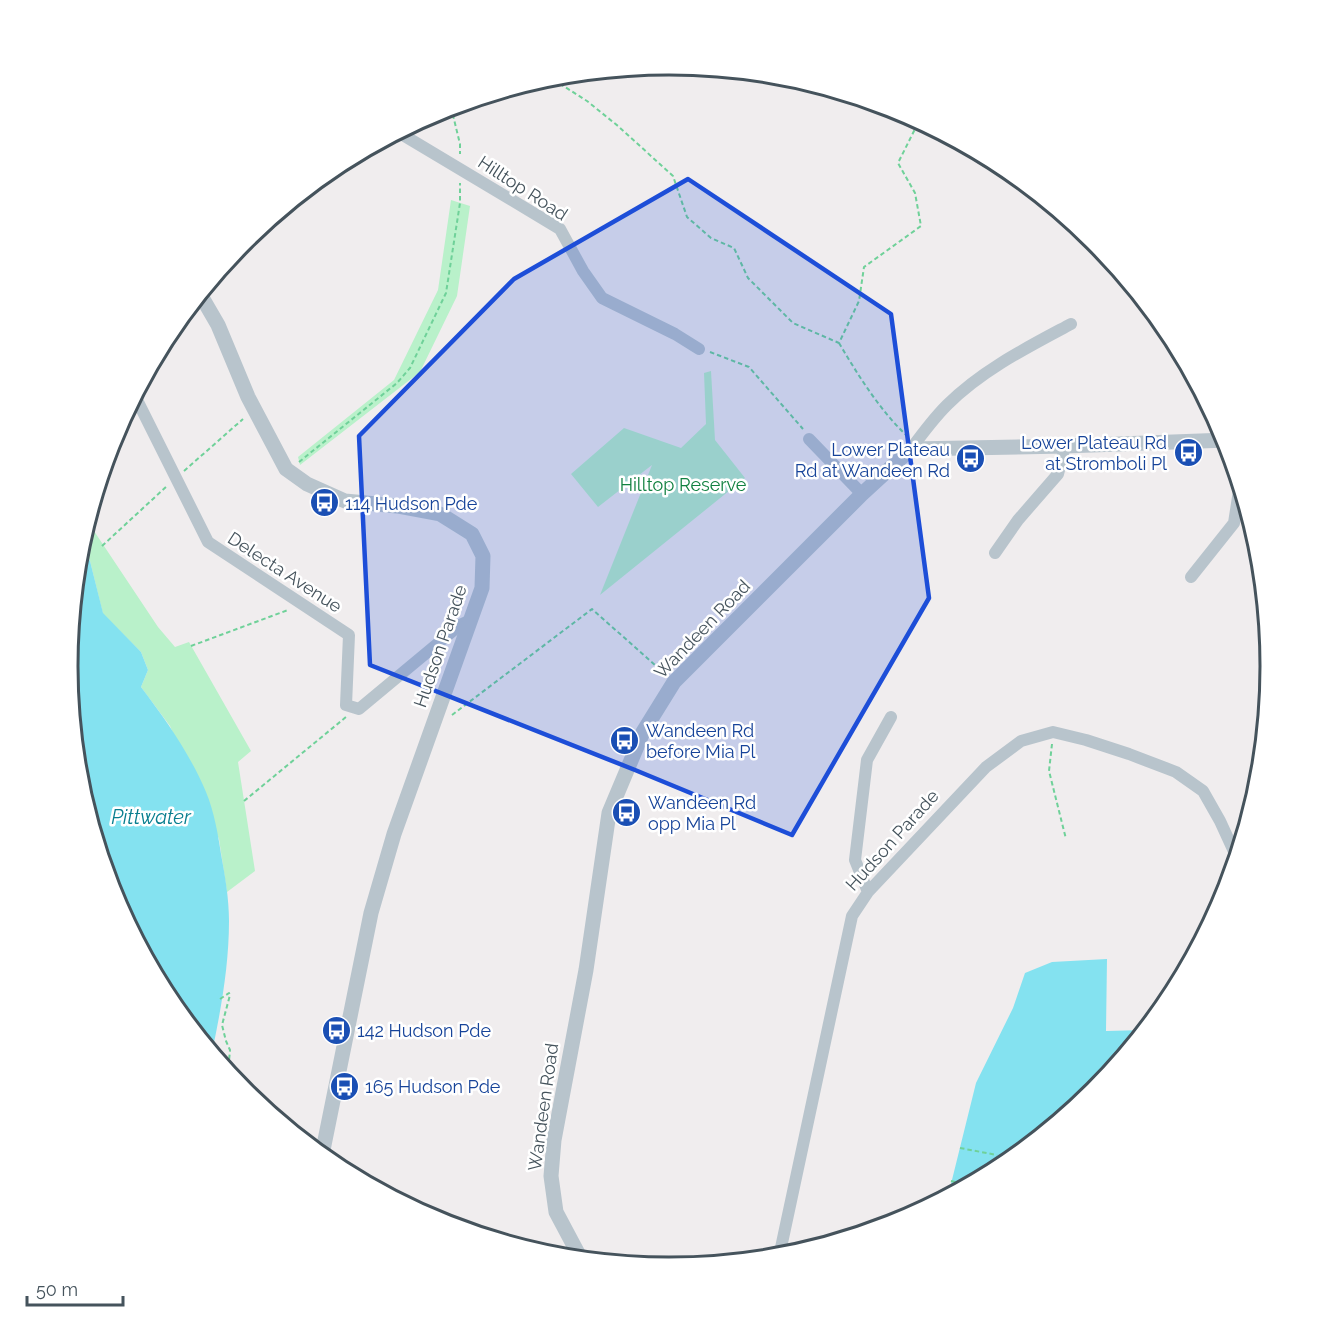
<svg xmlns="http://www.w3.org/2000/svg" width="1339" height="1332" font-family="Raleway,sans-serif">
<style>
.green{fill:#b9f1ca}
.water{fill:#84e2f0}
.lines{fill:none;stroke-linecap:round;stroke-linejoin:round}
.path{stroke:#6fd199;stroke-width:2;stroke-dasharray:4.5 3;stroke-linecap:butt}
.minor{stroke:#b8c4cc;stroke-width:12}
.tertiary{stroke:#b8c4cc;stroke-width:15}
.marked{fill:#1d4ed8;fill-opacity:0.2;stroke:#1d4ed8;stroke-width:4.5;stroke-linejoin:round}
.labels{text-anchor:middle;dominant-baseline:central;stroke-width:5;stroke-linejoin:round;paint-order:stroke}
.street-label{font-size:18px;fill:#45535c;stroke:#fff}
.transit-label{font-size:18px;fill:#164399;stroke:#fff;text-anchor:start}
.park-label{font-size:18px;fill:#128141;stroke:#fff}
.water-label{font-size:20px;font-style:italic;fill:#077e8f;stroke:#fff}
.rim{fill:none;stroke:#45535c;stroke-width:3}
</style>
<rect width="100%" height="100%" fill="#f0edee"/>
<path class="green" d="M 451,200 L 470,206 L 457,296 L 420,372 L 300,465 L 298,457 L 394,380 L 438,290 Z
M 711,371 L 715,440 L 745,478 L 600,595 L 652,465 L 598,507 L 571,474 L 624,428 L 681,448 L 706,424 L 704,373 Z
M 88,522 L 158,627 L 175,647 L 189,642 L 251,751 L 238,762 L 255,871 L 227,892 L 219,839 L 170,726 L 141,687 L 148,670 L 141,652 L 103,614 L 90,561 L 81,544 Z"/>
<path class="water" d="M 81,544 L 90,561 L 103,613 L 141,652 L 148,670 L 141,687 C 166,720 190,754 206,792 C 214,811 218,834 221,854 C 225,876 229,898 229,921 C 229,965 221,1010 212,1052 L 169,1000 L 114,896 L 79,783 L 68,666 Z
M 1107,959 L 1106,1031 L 1145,1030 L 1095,1092 L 1003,1166 L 948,1196 L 976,1083 L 1013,1008 L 1025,973 L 1052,962 Z"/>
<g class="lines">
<path class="path" d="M 546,78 L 554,80 L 587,101 L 618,126 L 673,176 L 687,217 L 711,238 L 734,248 L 748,278 L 793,323 L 839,343 L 859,301 L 864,267 L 921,226 L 915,193 L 898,163 L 919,121
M 451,107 L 460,144 L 460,154
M 839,343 C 858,375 879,409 906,435
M 710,352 L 749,367 L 803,429
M 299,462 L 397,383 L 410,368 L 446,293 L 460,203 L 460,183
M 184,471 L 243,419
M 102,546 L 167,486
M 191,646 L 288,610
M 452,715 L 592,609 L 665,674
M 1052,744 L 1049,771 L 1066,839
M 244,801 L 346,717
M 220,999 L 229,993 L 230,995 L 222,1025 L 226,1041 L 230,1050 L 228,1072
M 960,1148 L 997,1155
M 951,1181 L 969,1185
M 948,1195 L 949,1195"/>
<path class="minor" d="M 398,132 L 560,229 L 583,271 L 602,298 L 675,334 L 699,349
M 134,398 L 138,402 L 208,542 L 349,635 L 346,705 L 359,709 L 460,625 L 471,620
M 809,439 L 862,494
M 911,449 C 922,434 934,418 947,405 C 982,370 1028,347 1071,324
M 995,553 L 1018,520 L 1058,474 L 1065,446
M 1191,577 L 1234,523 L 1240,484
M 868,892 L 855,860 L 867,760 L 891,717
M 779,1257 L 852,916 L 868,892 L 986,767 L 1021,741 L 1053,732 L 1086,740 L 1129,754 L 1176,772 L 1203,791 L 1220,821 L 1237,858"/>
<path class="tertiary" d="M 200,294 L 218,325 L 248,397 L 286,469 L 307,484 L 345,501 L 397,506 L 440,514 L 472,534 L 483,556 L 482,588 L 394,834 L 371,913 L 322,1155
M 581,1259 L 556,1212 L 551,1176 L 554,1140 L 586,970 L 609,813 L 643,732 L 674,682 L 862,494 L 911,449 L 1065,446 L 1227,440"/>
</g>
<path class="marked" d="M 688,179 L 891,314 L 929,598 L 792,835 L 635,770 L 370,665 L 359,436 L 514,279 Z"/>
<defs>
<symbol id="bus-disc" viewBox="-11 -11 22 22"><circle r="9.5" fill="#1a4fb4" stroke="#fff"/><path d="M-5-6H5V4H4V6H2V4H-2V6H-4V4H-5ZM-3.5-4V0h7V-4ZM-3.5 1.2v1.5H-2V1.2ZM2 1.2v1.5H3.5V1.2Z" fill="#fff"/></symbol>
</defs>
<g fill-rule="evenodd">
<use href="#bus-disc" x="1172" y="436" width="33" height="33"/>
<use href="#bus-disc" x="954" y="442" width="33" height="33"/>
<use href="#bus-disc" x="308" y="486" width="33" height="33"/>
<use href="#bus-disc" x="608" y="724" width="33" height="33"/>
<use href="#bus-disc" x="610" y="796" width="33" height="33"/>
<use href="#bus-disc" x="320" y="1014" width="33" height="33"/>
<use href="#bus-disc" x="328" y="1070" width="33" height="33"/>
</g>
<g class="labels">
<g class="street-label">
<text transform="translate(523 188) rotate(33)">Hilltop Road</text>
<text transform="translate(285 572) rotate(33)">Delecta Avenue</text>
<text transform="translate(702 629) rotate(-46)">Wandeen Road</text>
<text transform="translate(440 646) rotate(-71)">Hudson Parade</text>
<text transform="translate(892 840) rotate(-48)">Hudson Parade</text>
<text transform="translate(543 1107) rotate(-82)">Wandeen Road</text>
</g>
<g class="transit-label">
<text x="1167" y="442" text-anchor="end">Lower Plateau Rd<tspan x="1167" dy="21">at Stromboli Pl</tspan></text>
<text x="950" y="449" text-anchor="end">Lower Plateau<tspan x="950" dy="21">Rd at Wandeen Rd</tspan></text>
<text x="345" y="503">114 Hudson Pde</text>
<text x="646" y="730">Wandeen Rd<tspan x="646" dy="21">before Mia Pl</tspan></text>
<text x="648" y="802">Wandeen Rd<tspan x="648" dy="21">opp Mia Pl</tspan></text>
<text x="357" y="1030">142 Hudson Pde</text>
<text x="365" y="1086">165 Hudson Pde</text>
</g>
<g class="park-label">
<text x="683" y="484">Hilltop Reserve</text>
</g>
<g class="water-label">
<text x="151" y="817">Pittwater</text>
</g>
</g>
<path d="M0 0H1339V1332H0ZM78 666a591 591 0 1 1 1182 0a591 591 0 1 1-1182 0Z" fill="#fff" fill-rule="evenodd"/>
<path class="rim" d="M78 666a591 591 0 1 1 1182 0a591 591 0 1 1-1182 0Z"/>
<path d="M27 1296v9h96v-9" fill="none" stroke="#45535c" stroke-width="3"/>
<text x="36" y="1296" font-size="18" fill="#45535c" stroke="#ffffff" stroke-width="4.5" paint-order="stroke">50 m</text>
</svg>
